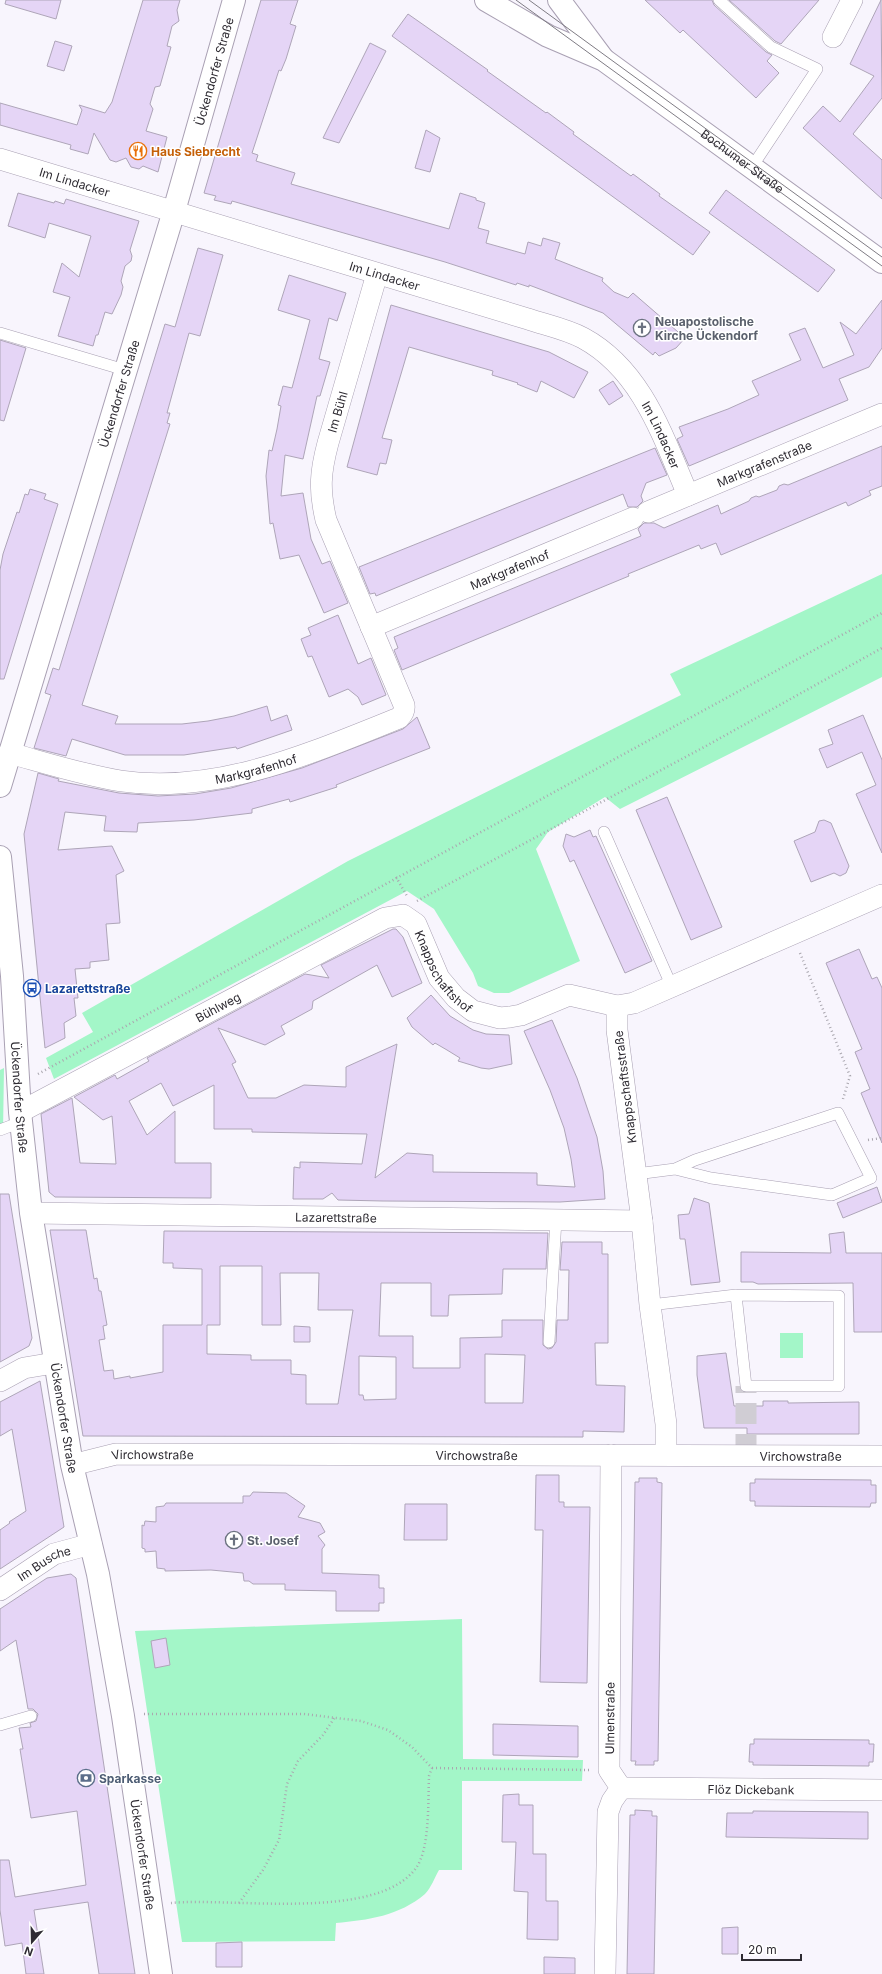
<svg xmlns="http://www.w3.org/2000/svg" width="882" height="1974" font-family="Inter,sans-serif">
<style>
.green{fill:#a3f6c8}
.building{fill:#e5d5f6;stroke:#aea5b8;fill-rule:evenodd}
.lines{fill:none;stroke-linecap:round;stroke-linejoin:round}
.street-tunnel{stroke:#d0cdd4;stroke-width:21;stroke-dasharray:21 10;stroke-linecap:butt}
.lane-casing{stroke:#a9a0b3;stroke-width:12}
.street-casing{stroke:#a9a0b3;stroke-width:22}
.secondary-casing{stroke:#a9a0b3;stroke-width:24}
.path{stroke:#aaa7af;stroke-width:2.5;stroke-dasharray:1 3;stroke-linecap:butt}
.lane{stroke:#fff;stroke-width:11}
.street{stroke:#fff;stroke-width:21}
.secondary{stroke:#fff;stroke-width:22}
.tram{stroke:#7f7c84;stroke-width:1}
.labels{text-anchor:middle;dominant-baseline:central;stroke-width:3;stroke-linejoin:round;paint-order:stroke}
.street-label{font-size:12px;fill:#2e2b32;stroke:#fff}
.food-label{font-size:12px;font-weight:bold;fill:#c56008;stroke:#fff;text-anchor:start}
.worship-label{font-size:12px;font-weight:bold;fill:#5b616d;stroke:#fff;text-anchor:start}
.transit-label{font-size:12px;font-weight:bold;fill:#164399;stroke:#fff;text-anchor:start}
.service-label{font-size:12px;font-weight:bold;fill:#4e5e75;stroke:#fff;text-anchor:start}
</style>
<rect width="100%" height="100%" fill="#f8f5fd"/>
<path class="green" d="M 882,574 L 882,677 L 620,809 L 605,797 L 548,832 L 536,849 L 580,961 L 509,993 L 494,993 L 478,986 L 473,973 L 434,909 L 407,891 L 54,1079 L 46,1058 L 93,1032 L 82,1013 L 348,861 L 681,695 L 670,674 Z
M 4,1068 L 3,1132 L 0,1134 L 0,1070 Z
M 780,1333 L 803,1333 L 803,1358 L 780,1358 Z
M 462,1619 L 463,1759 L 583,1760 L 582,1781 L 462,1781 L 462,1870 L 439,1870 C 435,1877 431,1888 425,1894 C 399,1916 368,1920 336,1923 L 335,1941 L 182,1942 L 135,1631 Z"/>
<path class="building" d="M 6,0 L 61,0 L 56,19 L 5,4 Z
M 143,0 L 180,0 L 177,10 L 179,21 L 172,26 L 167,46 L 171,47 L 160,86 L 155,87 L 150,104 L 153,109 L 146,131 L 167,137 L 158,172 L 143,166 L 139,169 L 131,167 L 126,158 L 116,162 L 110,160 L 94,133 L 88,154 L 70,149 L 71,145 L 0,125 L 0,103 L 77,125 L 82,110 L 79,105 L 105,113 L 112,102 Z
M 261,0 L 298,0 L 290,24 L 296,26 L 286,59 L 281,71 L 279,70 L 252,153 L 258,155 L 256,161 L 295,173 L 291,184 L 449,229 L 460,193 L 476,198 L 476,200 L 485,203 L 478,228 L 489,231 L 486,243 L 525,254 L 528,242 L 541,246 L 543,238 L 560,243 L 555,259 L 603,278 L 602,281 L 614,292 L 628,298 L 633,293 L 685,338 L 676,348 L 659,356 L 655,352 L 653,355 L 603,313 L 529,285 L 529,287 L 517,283 L 516,285 L 445,262 L 232,201 L 231,204 L 214,200 L 216,196 L 204,193 Z
M 645,0 L 712,0 L 714,5 L 766,52 L 772,55 L 767,61 L 779,73 L 756,98 L 683,30 L 680,33 Z
M 729,0 L 819,0 L 781,44 L 775,41 Z
M 881,0 L 882,98 L 853,134 L 882,160 L 882,199 L 803,128 L 823,106 L 840,122 L 874,76 L 850,64 Z
M 408,14 L 488,70 L 487,71 L 546,113 L 547,112 L 574,132 L 573,134 L 631,176 L 633,174 L 660,194 L 659,196 L 710,232 L 693,255 L 392,36 Z
M 55,41 L 72,46 L 64,71 L 47,66 Z
M 370,43 L 386,51 L 339,143 L 323,138 Z
M 426,130 L 440,138 L 430,172 L 415,168 Z
M 726,190 L 835,270 L 818,292 L 709,213 Z
M 18,193 L 54,203 L 55,201 L 64,204 L 66,199 L 139,221 L 130,250 L 132,256 L 131,261 L 125,266 L 121,281 L 123,287 L 121,295 L 112,314 L 105,312 L 98,335 L 96,335 L 93,346 L 58,336 L 70,297 L 53,292 L 62,263 L 79,277 L 91,236 L 49,223 L 45,238 L 8,226 Z
M 198,248 L 223,255 L 200,336 L 189,333 L 167,413 L 170,413 L 167,423 L 170,424 L 82,705 L 118,716 L 115,724 L 182,724 L 208,721 L 234,716 L 267,706 L 271,721 L 287,715 L 292,730 L 237,749 L 236,747 L 184,755 L 125,755 L 72,739 L 66,756 L 34,748 L 51,695 L 45,693 L 53,668 L 59,670 L 165,324 L 175,327 Z
M 289,275 L 346,293 L 337,321 L 329,318 L 319,359 L 330,362 L 320,396 L 317,396 L 303,459 L 285,455 L 281,496 L 303,493 L 311,539 L 322,564 L 330,561 L 348,603 L 324,613 L 299,555 L 280,559 L 273,523 L 270,524 L 266,476 L 269,450 L 272,451 L 277,429 L 281,406 L 278,405 L 283,386 L 292,388 L 310,320 L 278,310 Z
M 882,300 L 882,348 L 869,367 L 839,379 L 848,400 L 689,466 L 677,439 L 683,436 L 679,427 L 728,409 L 759,395 L 752,381 L 801,360 L 789,334 L 805,328 L 823,368 L 854,355 L 840,322 L 856,334 Z
M 391,305 L 549,352 L 588,372 L 574,398 L 541,381 L 537,392 L 517,384 L 518,383 L 492,375 L 493,371 L 409,347 L 382,438 L 392,440 L 386,464 L 380,463 L 377,475 L 347,467 Z
M 0,340 L 26,348 L 4,421 L 0,420 Z
M 613,381 L 623,396 L 609,405 L 599,390 Z
M 882,446 L 882,486 L 869,491 L 871,495 L 848,506 L 846,502 L 721,555 L 716,543 L 701,549 L 699,545 L 628,574 L 629,576 L 402,670 L 394,650 L 398,648 L 394,637 L 641,536 L 638,529 L 644,523 L 654,523 L 664,528 L 718,505 L 721,514 L 749,501 L 751,498 L 756,496 L 759,497 L 777,490 L 779,486 L 784,484 L 788,485 Z
M 655,448 L 667,475 L 646,483 L 641,496 L 643,501 L 637,507 L 628,507 L 623,494 L 376,596 L 375,593 L 370,594 L 359,567 Z
M 30,489 L 46,494 L 44,499 L 58,504 L 4,679 L 0,679 L 0,570 L 3,554 L 17,512 L 19,513 L 25,494 L 28,495 Z
M 338,615 L 358,664 L 371,658 L 386,695 L 362,705 L 358,697 L 348,689 L 329,697 L 312,656 L 308,657 L 301,639 L 311,635 L 308,628 Z
M 863,715 L 882,760 L 882,853 L 856,794 L 876,785 L 862,752 L 827,768 L 819,749 L 833,744 L 828,730 Z
M 417,717 L 430,748 L 336,785 L 337,787 L 290,802 L 289,799 L 252,809 L 252,813 L 194,820 L 138,823 L 137,832 L 104,831 L 106,816 L 65,812 L 58,850 L 112,846 L 124,871 L 116,875 L 120,923 L 106,924 L 109,960 L 90,962 L 90,968 L 75,969 L 78,998 L 74,998 L 76,1016 L 64,1023 L 65,1038 L 45,1048 L 24,834 L 38,773 L 59,779 L 58,781 L 119,793 L 158,796 L 195,794 L 231,788 L 302,768 L 403,729 Z
M 667,797 L 722,927 L 691,940 L 636,810 Z
M 824,820 L 831,823 L 849,866 L 846,873 L 840,876 L 834,873 L 811,882 L 794,841 L 815,832 L 819,821 Z
M 590,830 L 593,837 L 596,836 L 652,961 L 625,973 L 574,860 L 570,862 L 563,846 L 566,834 L 574,837 Z
M 393,929 L 396,929 L 403,937 L 422,983 L 392,997 L 377,965 L 313,1001 L 312,1009 L 281,1026 L 285,1034 L 265,1045 L 218,1028 L 236,1062 L 232,1064 L 248,1098 L 276,1098 L 304,1085 L 346,1087 L 346,1067 L 397,1044 L 375,1178 L 407,1153 L 433,1155 L 433,1172 L 537,1173 L 537,1185 L 575,1187 L 571,1159 L 564,1128 L 550,1090 L 524,1031 L 552,1020 L 577,1078 L 597,1137 L 603,1171 L 605,1199 L 560,1202 L 383,1201 L 338,1200 L 332,1193 L 323,1199 L 293,1199 L 294,1167 L 300,1168 L 300,1162 L 362,1164 L 367,1134 L 252,1132 L 252,1129 L 214,1129 L 214,1085 L 173,1106 L 161,1083 L 129,1101 L 147,1135 L 175,1111 L 175,1163 L 211,1163 L 211,1198 L 55,1197 L 49,1192 L 41,1114 L 72,1098 L 80,1163 L 116,1164 L 112,1116 L 103,1120 L 74,1097 L 115,1075 L 117,1079 L 149,1061 L 147,1058 L 305,974 L 329,978 L 321,965 Z
M 859,949 L 872,979 L 877,977 L 882,988 L 882,1143 L 861,1093 L 870,1089 L 855,1052 L 862,1049 L 826,963 Z
M 431,995 L 450,1016 L 473,1030 L 486,1034 L 509,1035 L 512,1064 L 489,1069 L 481,1068 L 458,1061 L 460,1058 L 447,1050 L 435,1043 L 433,1045 L 412,1027 L 407,1018 Z
M 877,1187 L 882,1202 L 843,1218 L 837,1203 Z
M 0,1194 L 9,1194 L 32,1338 L 29,1346 L 0,1362 Z
M 694,1198 L 709,1203 L 720,1282 L 691,1285 L 685,1239 L 680,1239 L 678,1215 L 689,1214 Z
M 50,1230 L 86,1230 L 94,1279 L 97,1278 L 99,1291 L 101,1291 L 107,1325 L 103,1326 L 105,1339 L 99,1340 L 104,1371 L 113,1370 L 114,1379 L 130,1376 L 130,1378 L 163,1372 L 163,1325 L 202,1325 L 202,1269 L 173,1268 L 173,1263 L 163,1263 L 164,1231 L 548,1233 L 546,1269 L 503,1269 L 502,1294 L 449,1295 L 448,1316 L 431,1316 L 431,1283 L 381,1283 L 379,1336 L 413,1336 L 413,1368 L 460,1368 L 460,1338 L 502,1337 L 502,1320 L 543,1320 L 543,1345 L 548,1349 L 552,1348 L 556,1342 L 557,1320 L 568,1320 L 569,1270 L 560,1270 L 562,1242 L 602,1242 L 602,1254 L 608,1254 L 608,1343 L 595,1343 L 596,1385 L 625,1386 L 624,1432 L 583,1431 L 583,1437 L 83,1436 ZM 220,1266 L 262,1266 L 262,1325 L 281,1325 L 280,1273 L 319,1273 L 318,1310 L 353,1310 L 338,1404 L 306,1404 L 306,1375 L 291,1374 L 291,1360 L 251,1360 L 251,1355 L 207,1354 L 207,1325 L 220,1325 ZM 485,1354 L 525,1355 L 523,1403 L 485,1403 ZM 359,1356 L 396,1357 L 396,1399 L 364,1400 L 363,1395 L 359,1395 Z
M 844,1232 L 846,1253 L 882,1253 L 882,1332 L 854,1332 L 853,1283 L 758,1284 L 753,1282 L 741,1282 L 741,1252 L 831,1253 L 829,1234 Z
M 294,1326 L 310,1327 L 310,1342 L 294,1342 Z
M 726,1353 L 734,1406 L 763,1406 L 763,1401 L 788,1401 L 788,1403 L 859,1402 L 859,1434 L 747,1434 L 747,1428 L 704,1428 L 697,1375 L 697,1356 Z
M 40,1381 L 64,1527 L 0,1569 L 0,1530 L 10,1523 L 9,1522 L 26,1511 L 12,1429 L 0,1436 L 0,1402 Z
M 536,1475 L 559,1475 L 559,1502 L 564,1502 L 564,1507 L 590,1507 L 587,1683 L 540,1682 L 543,1530 L 535,1530 Z
M 639,1478 L 657,1478 L 657,1482 L 662,1483 L 658,1761 L 654,1761 L 654,1765 L 635,1765 L 636,1761 L 631,1761 L 635,1482 L 639,1482 Z
M 755,1479 L 871,1480 L 871,1485 L 876,1485 L 876,1503 L 871,1503 L 870,1507 L 755,1506 L 755,1501 L 750,1501 L 750,1483 L 755,1483 Z
M 253,1492 L 286,1493 L 305,1506 L 298,1517 L 320,1523 L 325,1532 L 318,1536 L 325,1545 L 322,1549 L 322,1573 L 379,1575 L 379,1588 L 384,1588 L 384,1603 L 379,1603 L 379,1611 L 336,1611 L 336,1591 L 285,1590 L 285,1584 L 253,1584 L 249,1581 L 244,1581 L 243,1573 L 211,1570 L 165,1571 L 165,1569 L 157,1568 L 156,1551 L 145,1552 L 145,1549 L 142,1548 L 142,1525 L 144,1526 L 145,1521 L 156,1522 L 156,1507 L 164,1506 L 166,1503 L 243,1503 L 243,1496 L 250,1496 Z
M 405,1504 L 447,1504 L 447,1540 L 404,1540 Z
M 71,1574 L 76,1578 L 135,1974 L 99,1974 L 88,1902 L 34,1910 L 44,1974 L 26,1974 L 22,1943 L 5,1946 L 0,1910 L 0,1860 L 9,1860 L 15,1897 L 86,1885 L 77,1811 L 31,1818 L 20,1749 L 23,1749 L 19,1728 L 31,1727 L 30,1723 L 36,1721 L 38,1714 L 33,1709 L 28,1709 L 16,1640 L 0,1651 L 0,1609 L 47,1578 Z
M 166,1638 L 170,1665 L 155,1668 L 151,1641 Z
M 493,1724 L 578,1726 L 578,1757 L 493,1755 Z
M 754,1739 L 869,1740 L 869,1744 L 874,1744 L 873,1762 L 869,1762 L 869,1766 L 753,1765 L 753,1762 L 749,1762 L 750,1744 L 754,1744 Z
M 519,1794 L 519,1805 L 533,1805 L 533,1854 L 546,1854 L 546,1901 L 558,1901 L 558,1940 L 527,1939 L 528,1892 L 514,1891 L 516,1842 L 502,1842 L 503,1795 Z
M 635,1810 L 652,1811 L 652,1816 L 657,1816 L 654,1974 L 627,1974 L 630,1815 L 635,1815 Z
M 753,1811 L 868,1812 L 868,1839 L 726,1837 L 727,1813 L 753,1813 Z
M 738,1927 L 738,1954 L 722,1954 L 722,1928 Z
M 242,1942 L 242,1967 L 216,1967 L 216,1943 Z
M 544,1957 L 575,1958 L 575,1974 L 544,1974 Z"/>
<g class="lines">
<path class="street-tunnel" d="M 746,1455 L 746,1386"/>
<defs>
<path id="lane" d="M 719,0 L 771,47 L 817,69 L 752,167
M 0,333 L 125,370
M 604,832 L 672,987
M 0,1130 L 21,1122
M 636,1174 L 675,1169 L 695,1160 L 838,1113 L 871,1178 L 832,1195 L 711,1178 L 675,1169
M 650,1305 L 736,1295 L 839,1296 L 839,1386 L 746,1386 L 736,1295
M 549,1342 L 556,1219
M 0,1725 L 31,1716"/>
<g id="street">
<path d="M 833,37 L 852,0"/>
<path id="s1" d="M 0,159 L 528,319 C 546,325 566,329 583,338 C 642,370 663,437 688,495"/>
<path id="s2" d="M 648,512 L 882,414"/>
<path id="s3" d="M 371,627 L 633,518"/>
<path id="s4" d="M 9,753 C 46,763 83,775 121,781 C 218,795 311,753 399,718 C 403,714 405,711 404,705 L 326,520 C 319,490 320,473 328,443 L 377,274"/>
<path id="s5" d="M 20,1112 L 385,918 L 403,915 L 416,924 L 439,978 L 456,998 L 473,1011 L 500,1018 L 510,1017 L 521,1015 L 569,995 L 617,1006"/>
<path id="s6" d="M 31,1213 L 642,1221"/>
<path d="M 0,1381 L 24,1368 L 54,1363"/>
<path d="M 666,1454 L 666,1424 L 650,1305 L 642,1221 L 617,1030 L 617,1006 L 634,1003 L 882,895"/>
<path id="s7" d="M 72,1465 L 116,1454 L 882,1456"/>
<path id="s8" d="M 0,1590 L 54,1554 L 91,1544"/>
<path id="s9" d="M 621,1788 L 882,1790"/>
<path id="s10" d="M 605,1974 L 608,1812 L 612,1801 L 621,1788 L 609,1770 L 611,1455"/>
</g>
<g id="secondary">
<path id="s11" d="M 486,0 L 548,36 L 604,60 L 882,262"/>
<path d="M 559,0 L 603,59"/>
<path id="s12" d="M 0,786 L 174,211 L 234,0"/>
<path id="s13" d="M 0,857 L 12,976 L 20,1112 L 31,1213 L 72,1465 L 98,1574 L 123,1716 L 161,1974"/>
</g>
</defs>
<use href="#lane" class="lane-casing"/>
<use href="#street" class="street-casing"/>
<use href="#secondary" class="secondary-casing"/>
<path class="path" d="M 396,877 L 407,896
M 417,901 L 706,746 L 882,648
M 800,953 L 850,1076 L 843,1099
M 38,1074 L 882,613
M 868,1140 L 882,1138
M 144,1714 L 304,1714 L 361,1721 L 388,1730 L 412,1747 L 432,1768 L 429,1776 C 428,1800 430,1849 416,1868 C 377,1922 232,1897 171,1903
M 432,1768 L 589,1770
M 239,1903 L 263,1870 L 279,1840 L 287,1784 L 298,1761 L 323,1735 L 335,1717"/>
<use href="#lane" class="lane"/>
<use href="#street" class="street"/>
<use href="#secondary" class="secondary"/>
<path class="tram" d="M 516,0 L 882,266
M 529,0 L 882,257"/>
</g>
<defs>
<symbol id="restaurant-ring" viewBox="-11 -11 22 22"><circle r="9.5" fill="#fff" stroke="#e8710a" stroke-width="1.5"/><path d="M-5-6h1v4h1v-4h1v4h1v-4h1v5L-1.5 .5V6h-2V.5L-5-1ZM5-6V6H3V1.5H1.5Q1.5-4 5-6Z" fill="#e8710a"/></symbol>
<symbol id="church-ring" viewBox="-11 -11 22 22"><circle r="9.5" fill="#fff" stroke="#6b7280" stroke-width="1.5"/><path d="M-1.2-6h2.4v3.5h3.3v2.4h-3.3V6h-2.4V-.1h-3.3v-2.4h3.3Z" fill="#6b7280"/></symbol>
<symbol id="bus-ring" viewBox="-11 -11 22 22"><circle r="9.5" fill="#fff" stroke="#1a4fb4" stroke-width="1.5"/><path d="M-5-6H5V4H4V6H2V4H-2V6H-4V4H-5ZM-3.5-4V0h7V-4ZM-3.5 1.2v1.5H-2V1.2ZM2 1.2v1.5H3.5V1.2Z" fill="#1a4fb4"/></symbol>
<symbol id="bank-ring" viewBox="-11 -11 22 22"><circle r="9.5" fill="#fff" stroke="#5c6f8a" stroke-width="1.5"/><path d="M-6-4H6V4H-6ZM0-2.3a2.3 2.3 0 1 0 0 4.6a2.3 2.3 0 1 0 0-4.6Z" fill="#5c6f8a"/></symbol>
</defs>
<g fill-rule="evenodd">
<use href="#restaurant-ring" x="128" y="141" width="20" height="20"/>
<use href="#church-ring" x="632" y="318" width="20" height="20"/>
<use href="#bus-ring" x="22" y="978" width="20" height="20"/>
<use href="#church-ring" x="224" y="1530" width="20" height="20"/>
<use href="#bank-ring" x="76" y="1768" width="20" height="20"/>
</g>
<g class="labels">
<g class="street-label">
<text stroke="none"><textPath href="#s12" startOffset="746">Ückendorfer Straße</textPath></text>
<text stroke="none"><textPath href="#s11" startOffset="304">Bochumer Straße</textPath></text>
<text stroke="none"><textPath href="#s1" startOffset="78">Im Lindacker</textPath></text>
<text stroke="none"><textPath href="#s1" startOffset="402">Im Lindacker</textPath></text>
<text stroke="none"><textPath href="#s12" startOffset="410">Ückendorfer Straße</textPath></text>
<text stroke="none"><textPath href="#s4" startOffset="730">Im Bühl</textPath></text>
<text stroke="none"><textPath href="#s1" startOffset="737">Im Lindacker</textPath></text>
<text stroke="none"><textPath href="#s2" startOffset="126">Markgrafenstraße</textPath></text>
<text stroke="none"><textPath href="#s3" startOffset="150">Markgrafenhof</textPath></text>
<text stroke="none"><textPath href="#s4" startOffset="252">Markgrafenhof</textPath></text>
<text stroke="none"><textPath href="#s5" startOffset="503">Knappschaftshof</textPath></text>
<text stroke="none"><textPath href="#s5" startOffset="224">Bühlweg</textPath></text>
<text transform="translate(625 1087) rotate(-97)">Knappschaftsstraße</text>
<text stroke="none"><textPath href="#s13" startOffset="241">Ückendorfer Straße</textPath></text>
<text stroke="none"><textPath href="#s6" startOffset="305">Lazarettstraße</textPath></text>
<text stroke="none"><textPath href="#s13" startOffset="565">Ückendorfer Straße</textPath></text>
<text stroke="none"><textPath href="#s7" startOffset="406">Virchowstraße</textPath></text>
<text stroke="none"><textPath href="#s7" startOffset="730">Virchowstraße</textPath></text>
<text stroke="none"><textPath href="#s7" startOffset="82">Virchowstraße</textPath></text>
<text stroke="none"><textPath href="#s8" startOffset="52">Im Busche</textPath></text>
<text stroke="none"><textPath href="#s10" startOffset="263">Ulmenstraße</textPath></text>
<text stroke="none"><textPath href="#s9" startOffset="130">Flöz Dickebank</textPath></text>
<text stroke="none"><textPath href="#s13" startOffset="1009">Ückendorfer Straße</textPath></text>
</g>
<g class="food-label">
<text x="151" y="151">Haus Siebrecht</text>
</g>
<g class="worship-label">
<text x="655" y="321">Neuapostolische<tspan x="655" dy="14">Kirche Ückendorf</tspan></text>
<text x="247" y="1540">St. Josef</text>
</g>
<g class="transit-label">
<text x="45" y="988">Lazarettstraße</text>
</g>
<g class="service-label">
<text x="99" y="1778">Sparkasse</text>
</g>
</g>
<g transform="translate(32 1942) rotate(200)" stroke="#ffffff" stroke-width="3" paint-order="stroke">
<path d="M0-3L7 15L0 10L-7 15Z" fill="#2e2b32"/>
<text y="-6" font-size="11" font-weight="bold" text-anchor="middle" fill="#2e2b32">N</text>
</g>
<path d="M742 1954v6h59v-6" fill="none" stroke="#2e2b32" stroke-width="2"/>
<text x="748" y="1954" font-size="12" fill="#2e2b32" stroke="#ffffff" stroke-width="3" paint-order="stroke">20 m</text>
</svg>
